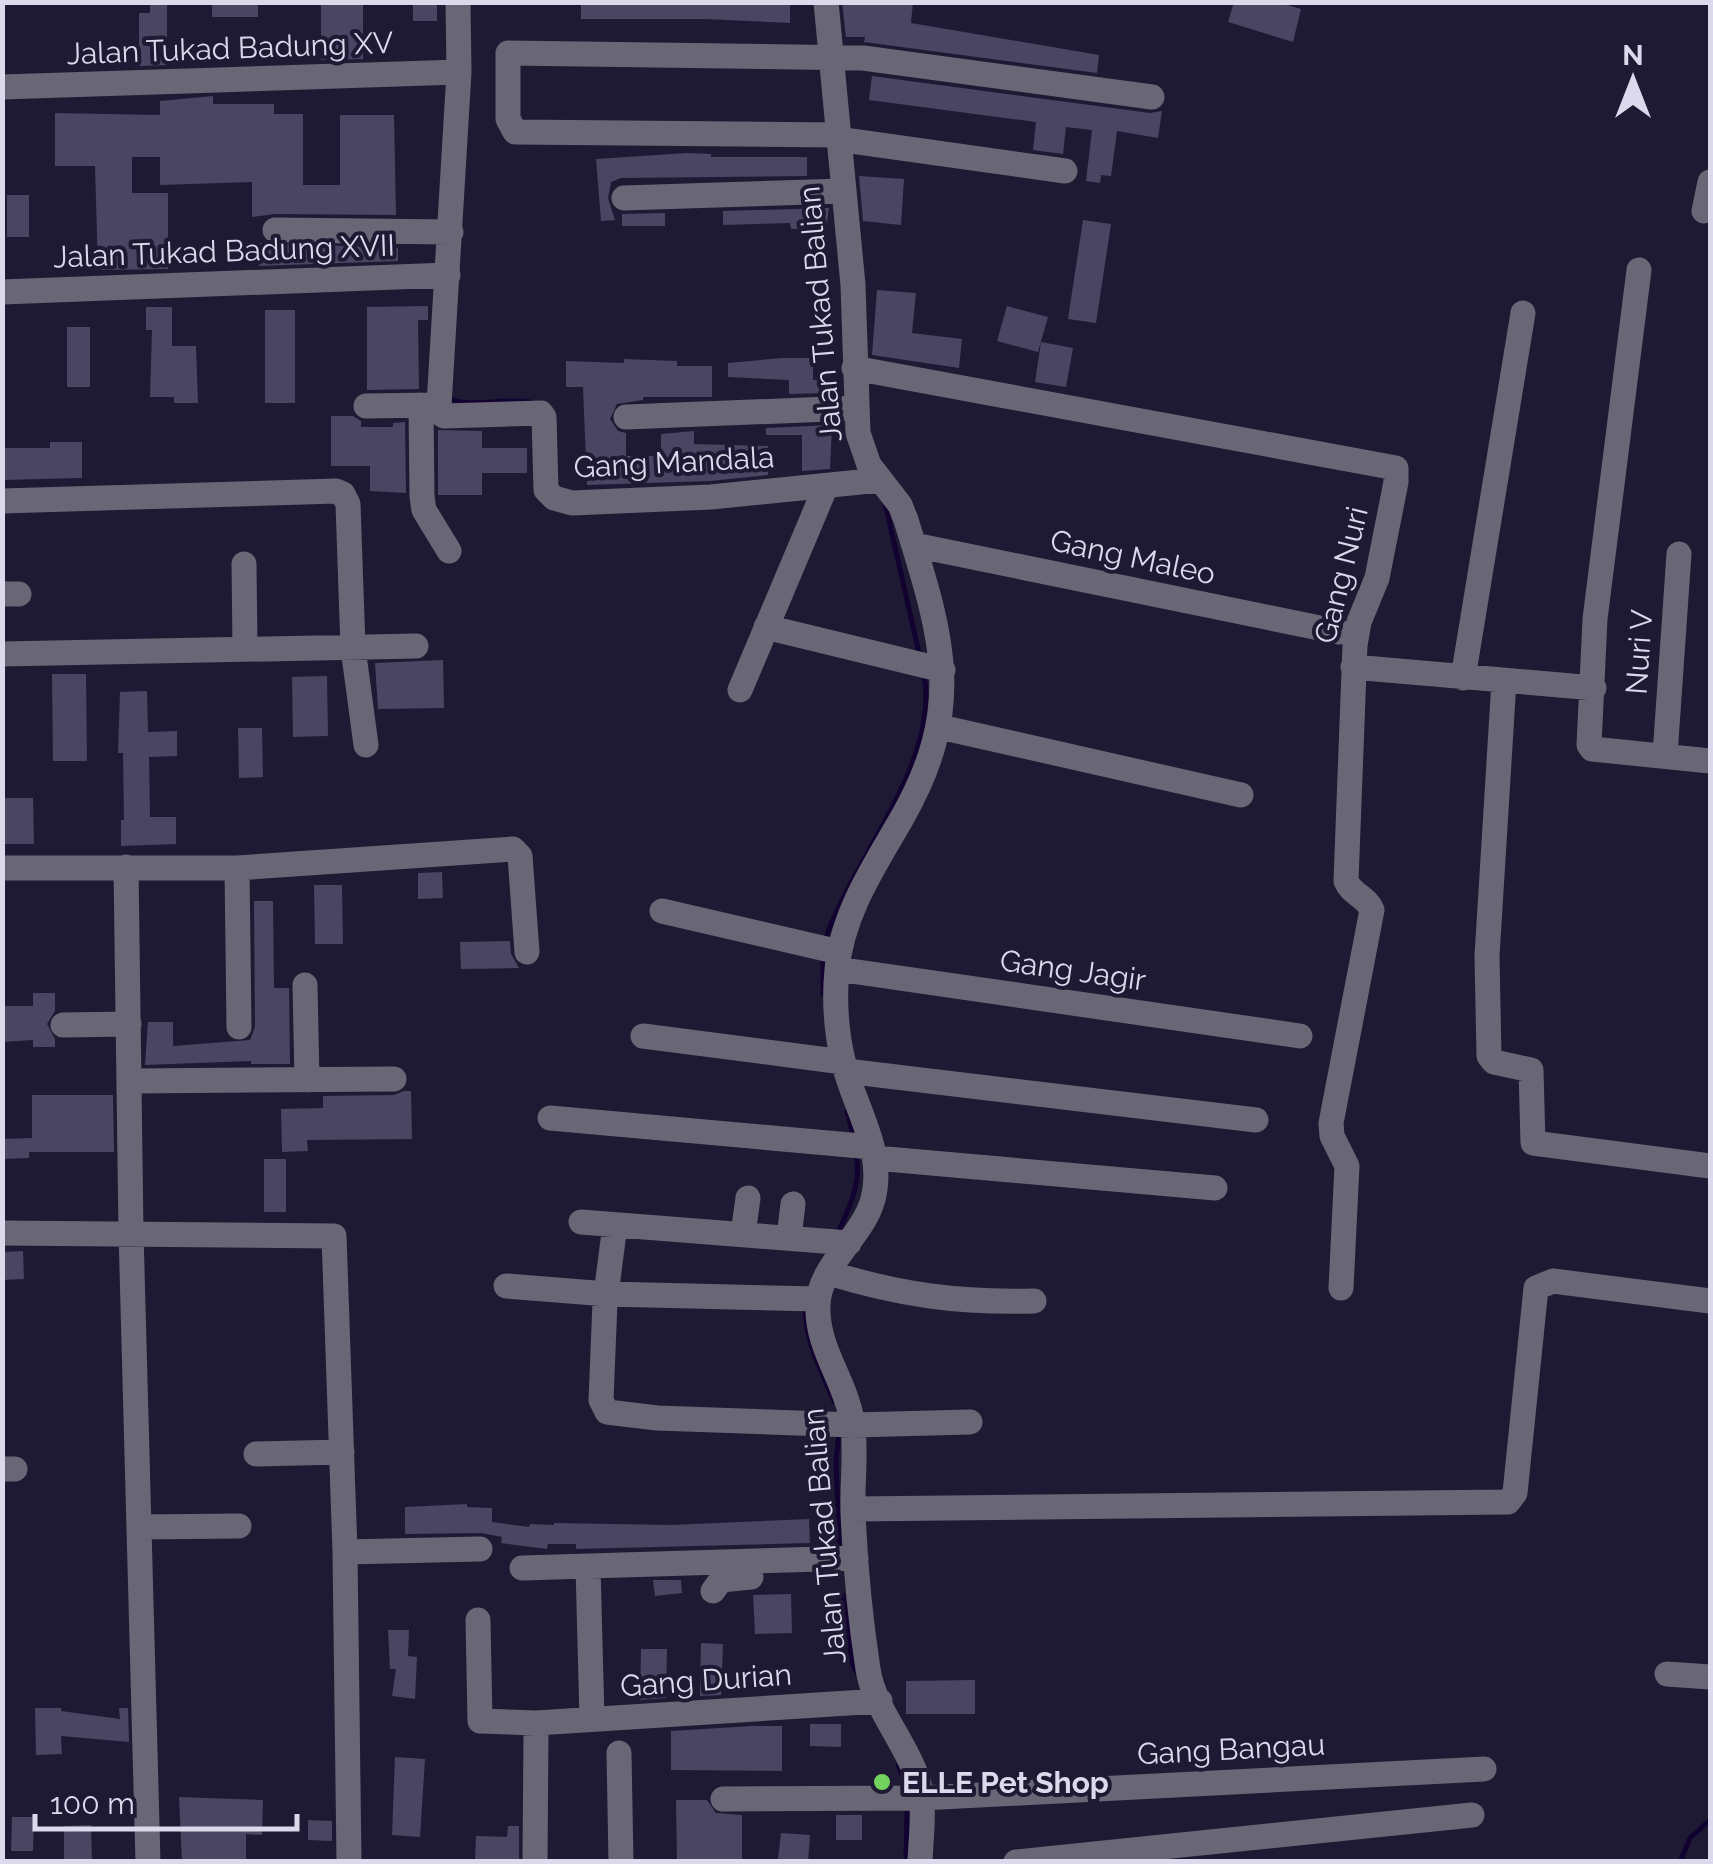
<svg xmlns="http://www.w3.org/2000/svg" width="1713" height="1864" font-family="Raleway,sans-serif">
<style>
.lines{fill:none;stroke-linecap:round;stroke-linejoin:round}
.stream{stroke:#110230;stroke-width:5}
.building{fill:#494562}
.minor{stroke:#696775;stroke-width:25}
.poi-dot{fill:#72d25e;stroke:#1f1a34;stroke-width:4}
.labels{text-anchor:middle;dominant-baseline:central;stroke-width:8;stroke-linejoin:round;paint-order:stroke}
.street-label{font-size:30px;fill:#dbd9eb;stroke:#1f1a34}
.poi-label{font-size:30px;font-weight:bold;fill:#dbd9eb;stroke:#1f1a34;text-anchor:start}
</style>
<rect width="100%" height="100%" fill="#1f1a34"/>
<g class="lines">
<path class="stream" d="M 447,398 C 473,409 502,397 530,402
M 885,503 L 919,653
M 826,937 C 855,856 940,762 924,674
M 823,957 L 823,994
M 847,1111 L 854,1139
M 838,1233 C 849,1208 862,1183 856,1155
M 805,1307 C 805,1341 821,1370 834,1401
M 839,1434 L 836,1460 L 839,1546
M 843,1595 L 852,1663 L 858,1675
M 898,1765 L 906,1784
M 906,1862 L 907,1812
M 1680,1862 L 1690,1838 L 1710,1820"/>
</g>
<path class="building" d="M 150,2 L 167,2 L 167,65 L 139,66 L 139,13 L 150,13 Z
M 212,2 L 258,2 L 258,17 L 212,17 Z
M 321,2 L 363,2 L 363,59 L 321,60 Z
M 413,2 L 437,2 L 437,21 L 413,21 Z
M 581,2 L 790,2 L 790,23 L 706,19 L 581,19 Z
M 842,2 L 913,2 L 911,23 L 1099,55 L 1097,73 L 864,42 L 865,37 L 846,37 Z
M 1234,2 L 1277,2 L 1301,9 L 1293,42 L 1228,22 Z
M 872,76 L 1150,113 L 1162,111 L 1158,138 L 1117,131 L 1111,176 L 1101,175 L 1100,183 L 1086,181 L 1092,130 L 1066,127 L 1063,154 L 1033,150 L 1036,122 L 869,100 Z
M 213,96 L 213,104 L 274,104 L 274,114 L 303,114 L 303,185 L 340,185 L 340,115 L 394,115 L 396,215 L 275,214 L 252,217 L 252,182 L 160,185 L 160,157 L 132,157 L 132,193 L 168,193 L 168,269 L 98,270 L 95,166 L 55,166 L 55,113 L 160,115 L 160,101 Z
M 687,153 L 711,154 L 711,157 L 807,157 L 807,176 L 621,178 L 611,182 L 608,198 L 615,220 L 601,221 L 596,159 Z
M 859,176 L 904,179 L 901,225 L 863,221 Z
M 7,195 L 29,195 L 29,237 L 7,237 Z
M 829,208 L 826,228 L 791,229 L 790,223 L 723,225 L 723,211 Z
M 665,213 L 665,226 L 622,226 L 622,214 Z
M 1083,220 L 1111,224 L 1096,323 L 1068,319 Z
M 259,243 L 398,248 L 398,261 L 259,266 Z
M 877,290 L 916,293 L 912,333 L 962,339 L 959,368 L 872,355 Z
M 428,306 L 428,320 L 418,320 L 419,389 L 367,390 L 367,307 Z
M 1007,306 L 1048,317 L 1038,352 L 997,341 Z
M 146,307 L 172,307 L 172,346 L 196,346 L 198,403 L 174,403 L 174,397 L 150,397 L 152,330 L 146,330 Z
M 265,310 L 295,310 L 295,403 L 265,403 Z
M 67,327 L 90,327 L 90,387 L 67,387 Z
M 1041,342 L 1073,348 L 1066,387 L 1035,382 Z
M 782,358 L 813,358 L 813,380 L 826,380 L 826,393 L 789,394 L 789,380 L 728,377 L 728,363 Z
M 624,359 L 677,361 L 677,366 L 712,366 L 712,397 L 643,397 L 643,400 L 617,404 L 610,419 L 618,431 L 626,433 L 626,456 L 661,456 L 661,434 L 694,431 L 694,444 L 768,446 L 768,475 L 710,481 L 587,485 L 583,387 L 566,387 L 566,361 L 624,363 Z
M 331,416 L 353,416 L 361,421 L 361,427 L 393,427 L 393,423 L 405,422 L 406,493 L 370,491 L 370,466 L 331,466 Z
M 832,425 L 830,469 L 802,471 L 802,435 L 766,435 L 766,428 Z
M 438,430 L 482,431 L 482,448 L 527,448 L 527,473 L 482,473 L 482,495 L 438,495 Z
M 50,442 L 82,442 L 82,478 L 3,480 L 3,448 L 50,448 Z
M 443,660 L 444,708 L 378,709 L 375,663 Z
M 52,674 L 86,674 L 87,761 L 53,761 Z
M 327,676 L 328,736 L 293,737 L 292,677 Z
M 147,691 L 148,732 L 177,731 L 177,756 L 149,757 L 150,817 L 176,817 L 176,844 L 121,846 L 121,820 L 124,820 L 123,753 L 118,753 L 120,692 Z
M 238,728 L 262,728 L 263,777 L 239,778 Z
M 2,798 L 33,798 L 34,844 L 2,844 Z
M 442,872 L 443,898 L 418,899 L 418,873 Z
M 314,885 L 342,885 L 343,944 L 315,944 Z
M 254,901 L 273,901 L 274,988 L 289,988 L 290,1064 L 251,1064 L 251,1061 L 145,1065 L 148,1022 L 173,1022 L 173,1046 L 250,1040 L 255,1027 Z
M 510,941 L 511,954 L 519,968 L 461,969 L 460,942 Z
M 33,993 L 55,993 L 55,1011 L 47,1024 L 55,1039 L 55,1047 L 33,1047 L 33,1040 L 2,1042 L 2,1006 L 33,1006 Z
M 404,1091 L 411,1091 L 412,1139 L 307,1140 L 308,1151 L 282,1152 L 281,1109 L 323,1108 L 323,1096 L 394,1095 Z
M 32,1095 L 113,1095 L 114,1152 L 29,1152 L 29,1158 L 2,1159 L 2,1139 L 32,1138 Z
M 264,1159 L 286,1159 L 286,1212 L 264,1212 Z
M 23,1251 L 24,1279 L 2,1280 L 2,1252 Z
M 467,1504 L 467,1507 L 492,1508 L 492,1522 L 529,1527 L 530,1524 L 554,1525 L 554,1523 L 671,1525 L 809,1519 L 810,1543 L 576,1549 L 576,1544 L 548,1544 L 547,1549 L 501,1543 L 502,1537 L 481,1533 L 405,1534 L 405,1507 Z
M 653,1580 L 681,1580 L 682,1593 L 655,1596 Z
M 791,1594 L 792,1633 L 755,1634 L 753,1595 Z
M 388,1630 L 409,1630 L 408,1656 L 417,1657 L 415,1699 L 392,1696 L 396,1669 L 390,1669 Z
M 701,1643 L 723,1644 L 721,1695 L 700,1696 Z
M 641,1649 L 667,1649 L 666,1698 L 640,1700 Z
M 975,1680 L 975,1714 L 906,1714 L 906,1681 Z
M 35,1708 L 61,1708 L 61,1711 L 120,1719 L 119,1708 L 128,1708 L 129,1742 L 61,1736 L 62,1754 L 36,1755 Z
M 810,1724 L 841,1724 L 841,1747 L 810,1746 Z
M 752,1726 L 782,1726 L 782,1771 L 671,1770 L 671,1731 Z
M 395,1757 L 425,1759 L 420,1837 L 392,1835 Z
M 179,1797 L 263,1800 L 262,1835 L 246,1834 L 246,1862 L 182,1862 Z
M 676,1800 L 707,1800 L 716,1813 L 742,1815 L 742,1862 L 677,1862 Z
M 836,1815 L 862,1815 L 862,1840 L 836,1840 Z
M 12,1817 L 34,1817 L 33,1851 L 11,1851 Z
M 308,1820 L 332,1821 L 332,1841 L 308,1840 Z
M 91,1825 L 92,1862 L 64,1862 L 64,1826 Z
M 508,1826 L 519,1826 L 519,1862 L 475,1861 L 476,1836 L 507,1837 Z
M 781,1833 L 810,1835 L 808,1862 L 778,1859 Z"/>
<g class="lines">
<path class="minor" d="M 826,2 L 853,285 L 858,433 L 869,465 L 900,505 L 906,520 C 942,637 966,705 902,818 C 875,865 842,913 837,970 C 834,998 836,1032 843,1060 C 853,1106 886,1150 873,1199 C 863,1237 819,1265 818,1305 C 816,1347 845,1380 852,1420 C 857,1449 852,1481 853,1511 C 855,1563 860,1617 868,1669 C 873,1705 902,1738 915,1772 C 927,1800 921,1832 920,1862
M 2,87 L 459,72
M 837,135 L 515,132 L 508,119 L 508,53 L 863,58 L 1152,97
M 837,139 L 1065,171
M 624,198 L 843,191
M 1704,211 L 1710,182
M 275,230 L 451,232
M 1639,270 L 1595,619 L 1589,745 L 1592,749 L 1710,761
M 2,292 L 448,275
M 854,368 L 1396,468 L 1396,482 L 1377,578 L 1359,622 L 1355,645 L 1346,881 C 1351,894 1367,897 1372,910 L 1331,1123 L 1332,1136 L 1347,1166 L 1341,1288
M 421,405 L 422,497 L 424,510 L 449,551
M 439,405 L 440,413 L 444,416 L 541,413 L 544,417 L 546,490 L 554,498 L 572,503 L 711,497 L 880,480
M 439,405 L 459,72 L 458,2
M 366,406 L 434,405
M 626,417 L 855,408
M 2,501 L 336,491 L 343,494 L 348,504 L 353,648 L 366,745
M 914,545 L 1339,632
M 244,564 L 245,649
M 2,594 L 19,594
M 766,627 L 943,670
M 2,654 L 416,646
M 1353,667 L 1594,688
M 1463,678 L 1523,313
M 1504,681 L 1487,956 L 1489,1056 L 1494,1062 L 1531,1070 L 1533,1143 L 1710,1166
M 740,690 L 826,486
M 940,727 L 1241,795
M 1665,755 L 1679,554
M 126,867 L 131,1232 L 148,1862
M 2,868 L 237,868 L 513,849 L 520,856 L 527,952
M 237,868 L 239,1027
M 662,911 L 839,952
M 837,969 L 1300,1036
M 305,985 L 307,1080
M 63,1025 L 129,1024
M 643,1036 L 843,1062
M 846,1071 L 1256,1120
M 130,1081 L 394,1079
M 550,1118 L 872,1147
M 875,1158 L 1215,1188
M 581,1222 L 849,1243
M 615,1225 L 605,1302 L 601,1400 L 607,1412 L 657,1418 L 853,1425 L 970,1422
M 2,1233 L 334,1236 L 345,1552 L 349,1862
M 743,1234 L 748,1198
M 789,1237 L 793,1204
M 829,1273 C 901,1295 959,1303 1034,1301
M 506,1286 L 607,1294 L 818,1299
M 256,1454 L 342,1452
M 2,1469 L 15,1469
M 853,1509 L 1508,1502 L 1515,1493 L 1536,1288 L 1553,1281 L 1710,1301
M 139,1527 L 239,1526
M 345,1552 L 480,1549
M 588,1567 L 592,1719
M 522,1568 L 856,1558
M 713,1591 L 721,1580 L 751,1577
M 478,1620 L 480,1721 L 536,1723 L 880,1701
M 1667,1674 L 1710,1677
M 619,1753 L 621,1862
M 723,1799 L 922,1798 L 1484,1769
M 535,1862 L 536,1733
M 1016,1862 L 1472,1815"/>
</g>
<circle class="poi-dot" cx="882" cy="1782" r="10"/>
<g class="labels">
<g class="street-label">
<text transform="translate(230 48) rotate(-2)">Jalan Tukad Badung XV</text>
<text transform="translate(224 251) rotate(-2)">Jalan Tukad Badung XVII</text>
<text transform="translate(820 314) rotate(-95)">Jalan Tukad Balian</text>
<text transform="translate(674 462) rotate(-3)">Gang Mandala</text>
<text transform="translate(1133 557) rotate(12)">Gang Maleo</text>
<text transform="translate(1341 575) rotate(-76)">Gang Nuri</text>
<text transform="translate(1639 652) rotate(-86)">Nuri V</text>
<text transform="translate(1073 970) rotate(8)">Gang Jagir</text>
<text transform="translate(824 1536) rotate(-95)">Jalan Tukad Balian</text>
<text transform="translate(706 1680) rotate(-4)">Gang Durian</text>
<text transform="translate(1231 1749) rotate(-3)">Gang Bangau</text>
</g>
<g class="poi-label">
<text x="902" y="1782">ELLE Pet Shop</text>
</g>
</g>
<rect width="1713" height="1864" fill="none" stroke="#dbd9eb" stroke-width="10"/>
<g transform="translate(1633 80)" stroke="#1f1a34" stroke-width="8" paint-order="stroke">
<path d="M0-8L18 38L0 25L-18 38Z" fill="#dbd9eb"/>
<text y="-15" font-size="28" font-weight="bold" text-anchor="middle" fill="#dbd9eb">N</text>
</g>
<path d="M35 1814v15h262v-15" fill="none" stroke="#dbd9eb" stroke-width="5"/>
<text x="50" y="1814" font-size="30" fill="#dbd9eb" stroke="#1f1a34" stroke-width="8" paint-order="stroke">100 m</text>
</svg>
